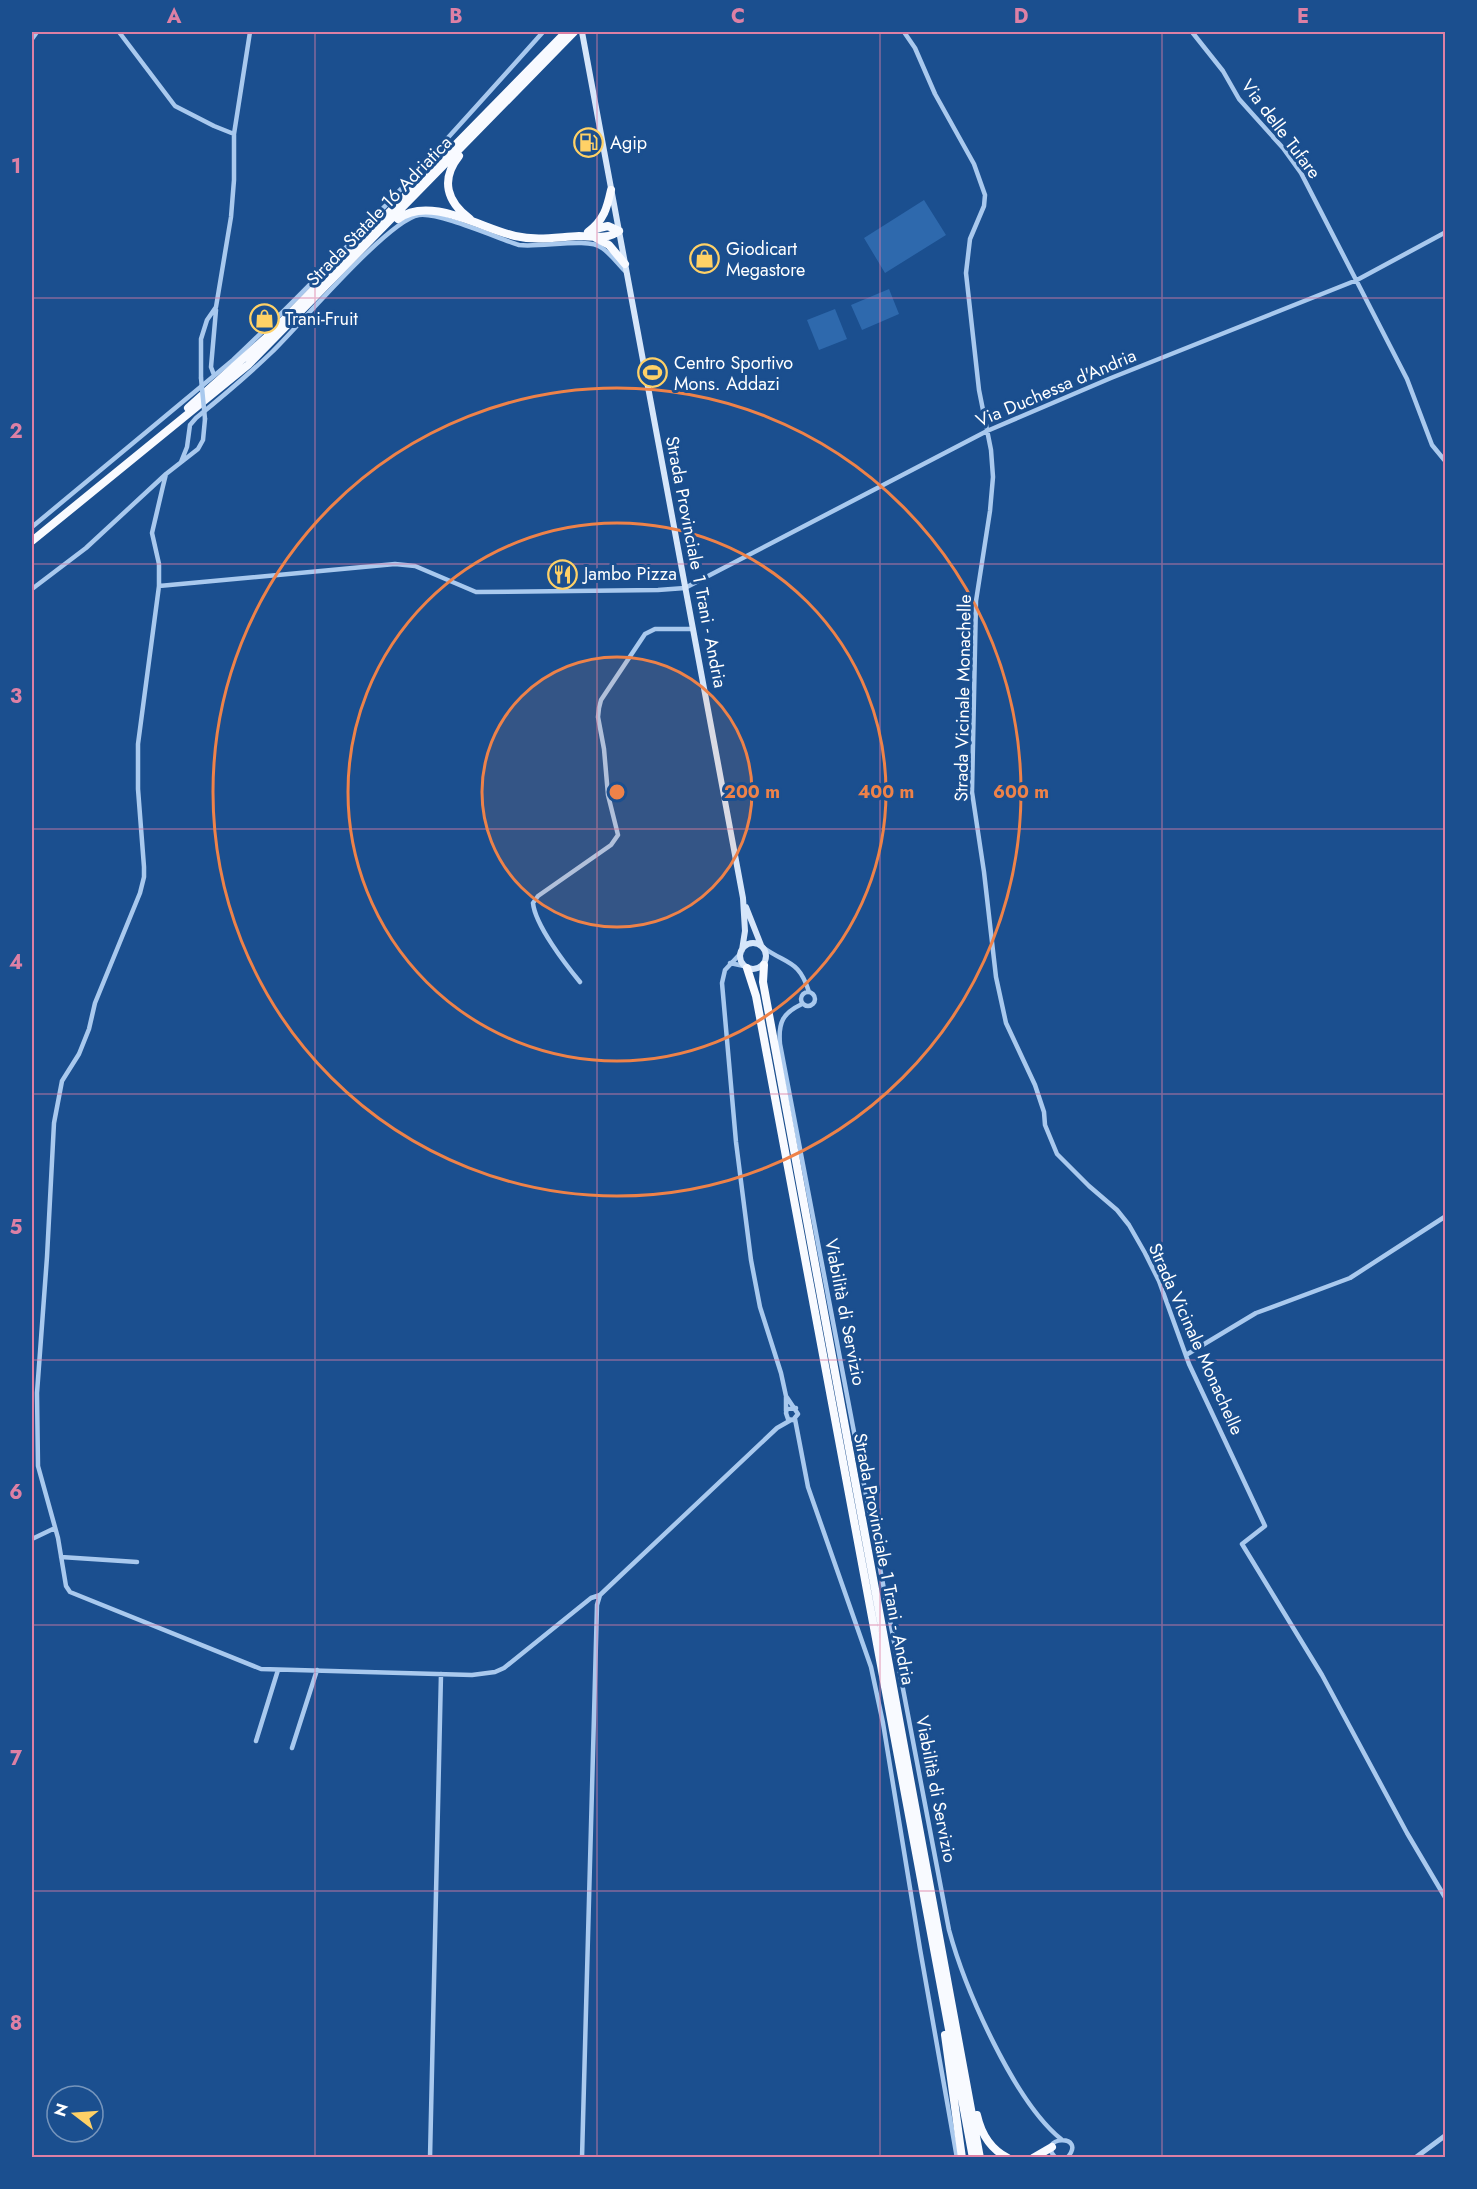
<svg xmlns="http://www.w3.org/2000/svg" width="1477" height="2189" font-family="Jost,sans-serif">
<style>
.green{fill:#2e69ad}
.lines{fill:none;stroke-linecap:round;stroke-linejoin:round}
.minor{stroke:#a9c9ee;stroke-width:4.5}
.tertiary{stroke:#a9c9ee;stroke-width:5}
.secondary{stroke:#d6e6fa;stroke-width:6}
.trunk{stroke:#f8faff;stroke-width:8}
.minor-bridge{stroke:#a9c9ee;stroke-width:4.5}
.grid{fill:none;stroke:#dd80a5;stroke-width:1.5;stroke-opacity:0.55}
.ring{fill:none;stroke:#ee8249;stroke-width:3}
.labels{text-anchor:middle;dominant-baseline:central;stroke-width:6;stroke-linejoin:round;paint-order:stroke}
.street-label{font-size:18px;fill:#fff;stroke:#1b4f8f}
.poi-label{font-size:18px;fill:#fff;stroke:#1b4f8f;text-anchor:start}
.centre{fill:#ee8249;stroke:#1b4f8f;stroke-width:3}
.ring-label{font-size:18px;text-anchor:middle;font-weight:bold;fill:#ee8249;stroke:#1b4f8f;stroke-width:6;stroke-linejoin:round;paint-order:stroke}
.neatline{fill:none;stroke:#dd80a5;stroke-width:2}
.grid-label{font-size:20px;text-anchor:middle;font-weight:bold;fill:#dd80a5}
</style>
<rect width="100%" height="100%" fill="#1b4f8f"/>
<path class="green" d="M 924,200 L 946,235 L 885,273 L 864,238 Z
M 889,289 L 899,314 L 862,330 L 851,305 Z
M 835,309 L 847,339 L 819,350 L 807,320 Z"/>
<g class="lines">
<path class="minor" d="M 119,32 L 175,106 L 214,126 L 234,134
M 904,32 L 915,48 L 935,94 L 974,164 L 985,195 L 984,206 L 970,239 L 966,273 L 979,390 L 991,450 L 993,477 L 990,511 L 976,601 L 972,792 L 984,872 L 996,977 L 1006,1023 L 1035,1085 L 1044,1112 L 1045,1125 L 1057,1154 L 1089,1186 L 1117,1210 L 1129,1225 L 1145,1253 L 1159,1281 L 1189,1364 L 1265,1526 L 1242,1544 L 1322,1675 L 1407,1833 L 1446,1899
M 1192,32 L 1223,71 L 1239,99 L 1283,148 L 1301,173 L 1407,379 L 1432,445 L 1446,462
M 32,39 L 37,32
M 214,375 L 211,367 L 216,310
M 201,378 L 201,339 L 207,320 L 216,307 L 231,217 L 234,180 L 234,134 L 250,32
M 205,419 L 203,440 L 198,449 L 166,474 L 163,486 L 152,533 L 159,564 L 159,586 L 138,744 L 138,789 L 144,867 L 144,877 L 140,893 L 95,1003 L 89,1029 L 79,1054 L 62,1081 L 54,1123 L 47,1257 L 37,1393 L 38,1466 L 58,1538 L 66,1586 L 70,1592 L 261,1669 L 472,1675 L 495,1672 L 504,1668 L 591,1598 L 600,1595
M 181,462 L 187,447 L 190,425 L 196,418 C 222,397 248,375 272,352 C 300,325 388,220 419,215 C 439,212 497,238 519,245 C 540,248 589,237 602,248 C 611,254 618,264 625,271
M 32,527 L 233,360 C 342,257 443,144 543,32
M 159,586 L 395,564 L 415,566 L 476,592 L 658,590 L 685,588 L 987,431 L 1111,378 L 1357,280 L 1446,232
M 32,589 L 86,548 L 166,474
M 764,948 C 788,965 799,960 809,992
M 740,954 L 725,970 L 722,983 L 736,1142 L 751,1260 L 760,1307 L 781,1373 L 786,1396 L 786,1411
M 730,963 L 744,966
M 580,982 C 566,965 535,925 533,903 L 538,896 L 611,845 L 618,835 L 608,795 L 604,749 L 598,717 L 599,708 L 601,700 L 645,634 L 655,629 L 693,629
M801 999a7 7 0 1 1 14 0a7 7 0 1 1-14 0Z
M 802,1004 C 783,1013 778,1022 780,1044 L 949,1930 C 965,1989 1014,2101 1061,2139
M 1186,1355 L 1256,1313 L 1350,1278 L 1446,1216
M 786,1396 L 798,1414 L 793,1420 L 788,1419 L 786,1413 L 787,1409 L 796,1408
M 795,1419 L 808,1487 L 871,1667 L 883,1723 L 920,1949 L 957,2158
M 32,1539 L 55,1528
M 61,1557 L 137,1562
M 256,1741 L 278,1670
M 292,1748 L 317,1670
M 430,2158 L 441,1674
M 582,2158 L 597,1605 L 600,1595 L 619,1577 L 777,1428 L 791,1420
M 1056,2158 C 1034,2136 1089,2133 1067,2158"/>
<path class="tertiary" d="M 1415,2158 L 1446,2135"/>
<path class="secondary" d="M 582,32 L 743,898 L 745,931 L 742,950
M 746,907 L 761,945
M740 956a13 13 0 1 1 26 0a13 13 0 1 1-26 0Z"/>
<path class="trunk" d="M 459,156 C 440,180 447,202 470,219
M 398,219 C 429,195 481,228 515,236 C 537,241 557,237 579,236 C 592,236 608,240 619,231
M 595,229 L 608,226 L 619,231
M 588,232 C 604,220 607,208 611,190
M 594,237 L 609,245 L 625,264
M 188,408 L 267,337 L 566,32
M 32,541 L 248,365 L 574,32
M 764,965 L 763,982 L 980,2158
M 747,968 L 756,996 L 973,2158
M 945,2035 L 962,2158
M 977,2115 C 981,2133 990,2149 1008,2158
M 1033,2158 L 1052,2147"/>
<path class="minor-bridge" d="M 201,378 L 205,419"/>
</g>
<path class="grid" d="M 315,32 L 315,2158M 597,32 L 597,2158M 880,32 L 880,2158M 1162,32 L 1162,2158M 32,298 L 1446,298M 32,564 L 1446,564M 32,829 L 1446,829M 32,1094 L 1446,1094M 32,1360 L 1446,1360M 32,1625 L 1446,1625M 32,1891 L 1446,1891"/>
<circle cx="617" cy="792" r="135" fill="#ee8249" fill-opacity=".12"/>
<g class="ring">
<circle cx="617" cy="792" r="135"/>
<circle cx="617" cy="792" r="269"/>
<circle cx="617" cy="792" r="404"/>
</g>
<defs>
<symbol id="fuel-ring" viewBox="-11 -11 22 22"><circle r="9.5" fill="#1b4f8f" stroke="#ffd166" stroke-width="1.5"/><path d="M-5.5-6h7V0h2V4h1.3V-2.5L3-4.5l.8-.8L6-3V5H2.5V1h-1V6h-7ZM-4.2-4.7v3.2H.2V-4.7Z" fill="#ffd166"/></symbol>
<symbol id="shop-ring" viewBox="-11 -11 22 22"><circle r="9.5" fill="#1b4f8f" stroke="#ffd166" stroke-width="1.5"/><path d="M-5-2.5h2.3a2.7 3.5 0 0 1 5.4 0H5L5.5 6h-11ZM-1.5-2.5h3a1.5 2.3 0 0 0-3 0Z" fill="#ffd166"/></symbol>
<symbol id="stadium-ring" viewBox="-11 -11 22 22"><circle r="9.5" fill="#1b4f8f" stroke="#ffd166" stroke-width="1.5"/><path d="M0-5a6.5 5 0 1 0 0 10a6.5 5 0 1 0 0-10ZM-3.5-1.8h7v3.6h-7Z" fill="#ffd166"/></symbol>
<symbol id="restaurant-ring" viewBox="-11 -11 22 22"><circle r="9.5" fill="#1b4f8f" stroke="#ffd166" stroke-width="1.5"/><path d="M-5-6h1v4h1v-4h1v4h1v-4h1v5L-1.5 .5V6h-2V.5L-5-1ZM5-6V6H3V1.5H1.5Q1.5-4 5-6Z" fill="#ffd166"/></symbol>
</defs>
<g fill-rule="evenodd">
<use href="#fuel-ring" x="572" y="126" width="33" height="33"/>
<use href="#shop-ring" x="688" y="242" width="33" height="33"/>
<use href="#shop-ring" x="248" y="302" width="33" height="33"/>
<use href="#stadium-ring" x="636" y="356" width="33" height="33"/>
<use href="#restaurant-ring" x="546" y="558" width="33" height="33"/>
</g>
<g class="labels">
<g class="street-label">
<text transform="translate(1281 129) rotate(53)">Via delle Tufare</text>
<text transform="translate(379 211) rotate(-46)">Strada Statale 16 Adriatica</text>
<text transform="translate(1056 388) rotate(-23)">Via Duchessa d'Andria</text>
<text transform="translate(696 562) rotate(79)">Strada Provinciale 1 Trani - Andria</text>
<text transform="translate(963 698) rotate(-89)">Strada Vicinale Monachelle</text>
<text transform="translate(845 1312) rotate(79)">Viabilità di Servizio</text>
<text transform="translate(1196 1339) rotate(66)">Strada Vicinale Monachelle</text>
<text transform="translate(884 1559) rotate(79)">Strada Provinciale 1 Trani - Andria</text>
<text transform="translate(936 1789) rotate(79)">Viabilità di Servizio</text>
</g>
<g class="poi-label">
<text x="610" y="143">Agip</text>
<text x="726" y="249">Giodicart<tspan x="726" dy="21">Megastore</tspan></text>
<text x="285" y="319">Trani-Fruit</text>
<text x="674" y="363">Centro Sportivo<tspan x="674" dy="21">Mons. Addazi</tspan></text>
<text x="584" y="574">Jambo Pizza</text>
</g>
</g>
<circle cx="617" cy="792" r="9" class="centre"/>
<g class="ring-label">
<text x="752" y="798">200 m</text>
<text x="886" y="798">400 m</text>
<text x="1021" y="798">600 m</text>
</g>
<rect width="1477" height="2189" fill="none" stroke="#1b4f8f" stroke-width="66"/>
<g transform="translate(75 2114) rotate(287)"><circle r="28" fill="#1b4f8f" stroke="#7695bc" stroke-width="1.5"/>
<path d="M0-4.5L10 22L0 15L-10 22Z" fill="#ffd166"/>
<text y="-9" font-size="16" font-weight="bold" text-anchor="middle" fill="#ffffff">N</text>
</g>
<rect x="33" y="33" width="1411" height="2123" class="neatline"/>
<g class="grid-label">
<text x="174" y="23">A</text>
<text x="456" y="23">B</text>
<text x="738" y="23">C</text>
<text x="1021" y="23">D</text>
<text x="1303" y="23">E</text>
<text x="16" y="173">1</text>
<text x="16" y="438">2</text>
<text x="16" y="703">3</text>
<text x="16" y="969">4</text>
<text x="16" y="1234">5</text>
<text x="16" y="1499">6</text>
<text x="16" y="1765">7</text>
<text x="16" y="2030">8</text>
</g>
</svg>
